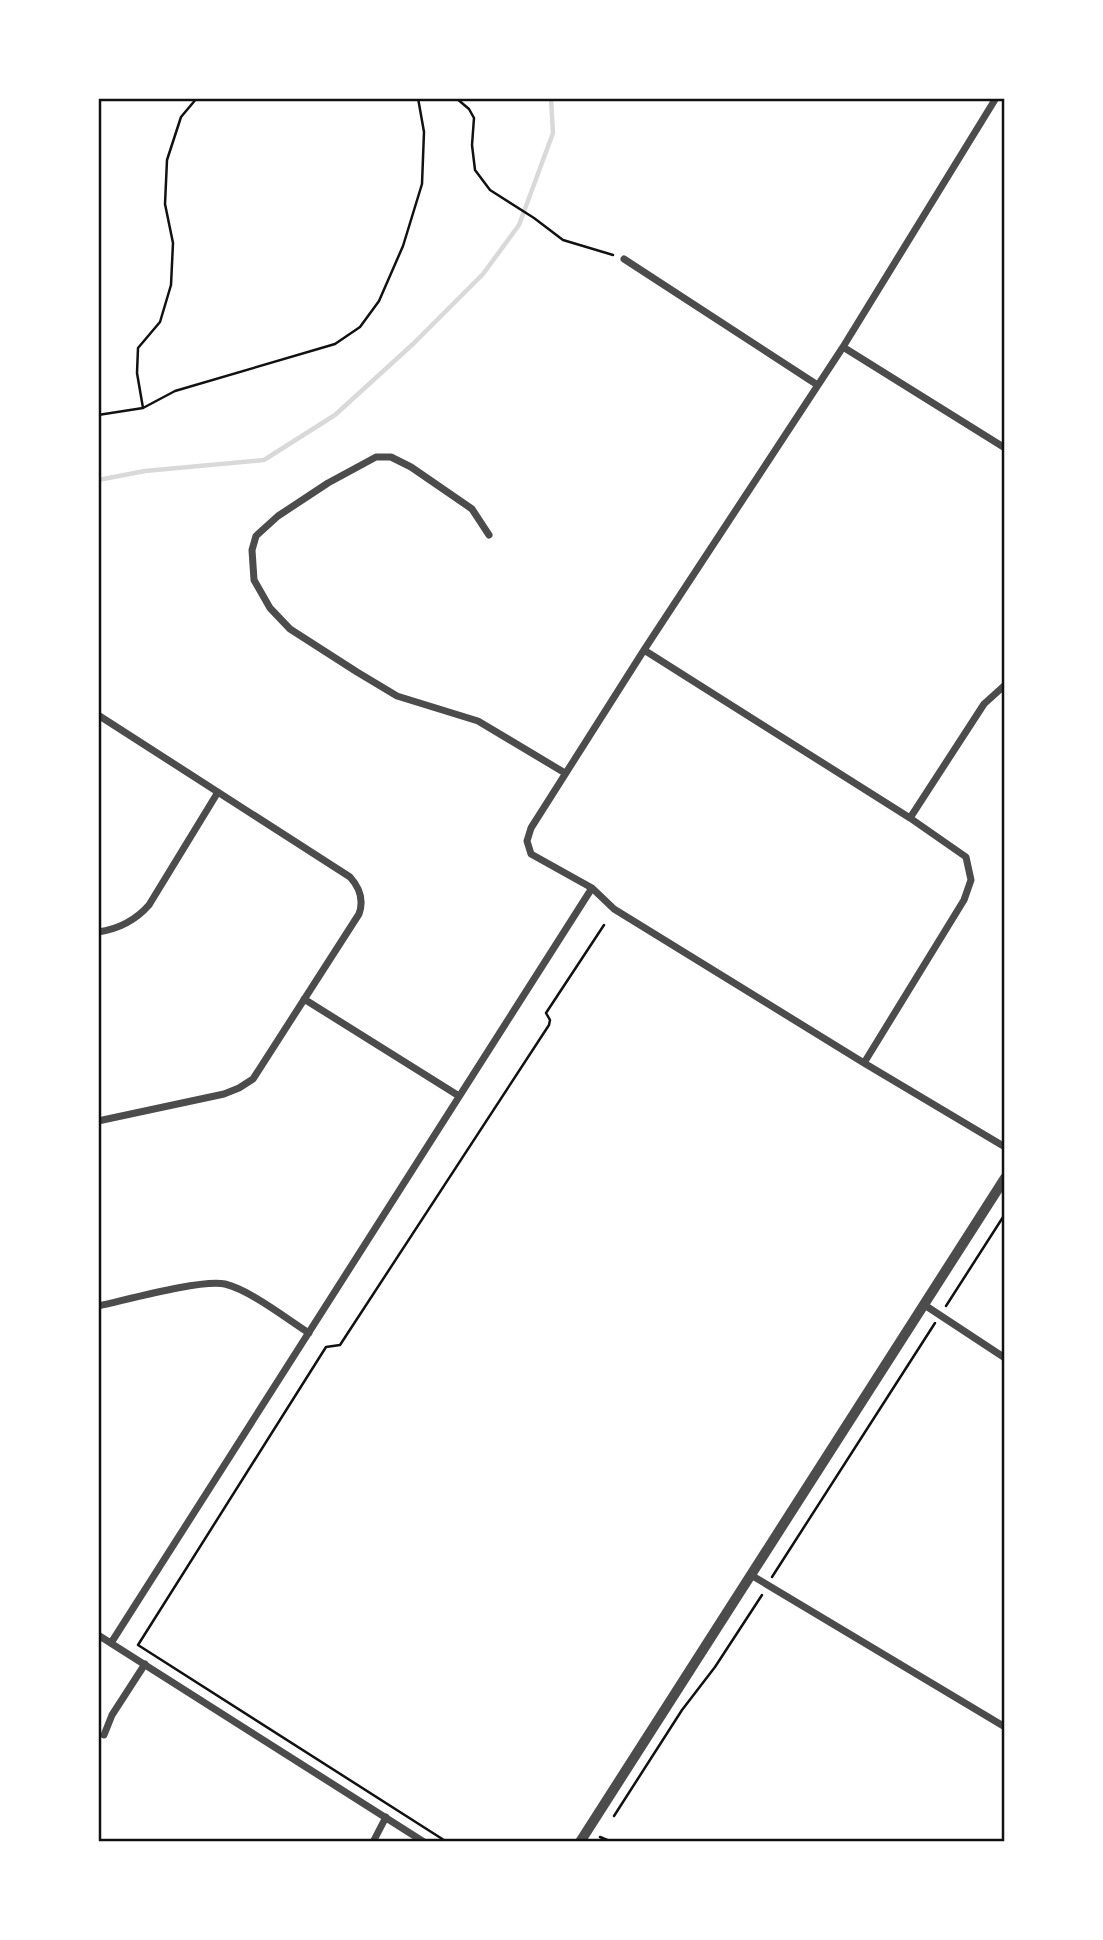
<svg xmlns="http://www.w3.org/2000/svg" width="1103" height="1940" font-family="'IBM Plex Sans',sans-serif">
<style>
.lines{fill:none;stroke-linecap:round;stroke-linejoin:round}
.stream{stroke:#d9d9d9;stroke-width:4.5}
.path{stroke:#111;stroke-width:2.5}
.minor{stroke:#4c4c4c;stroke-width:7}
.tertiary{stroke:#4c4c4c;stroke-width:10}
.neatline{fill:none;stroke:#111;stroke-width:2.5}
</style>
<rect width="100%" height="100%" fill="#fff"/>
<g class="lines">
<path class="stream" d="M 98,480 L 145,471 L 264,460 L 335,415 L 413,344 L 483,274 L 519,225 L 553,133 L 551,98"/>
<path class="path" d="M 456,98 L 469,109 L 474,118 L 472,145 L 475,170 L 490,190 L 534,218 L 563,240 L 613,255
M 143,408 L 137,373 L 138,348 L 160,322 L 171,285 L 173,243 L 165,204 L 167,160 L 181,117 L 197,98
M 98,415 L 143,408 L 175,391 L 335,344 L 360,327 L 379,301 L 403,246 L 422,184 L 424,132 L 418,98
M 946,1306 L 1005,1214
M 772,1577 L 935,1323
M 614,1816 L 682,1710 L 715,1667 L 762,1595
M 600,1837 L 612,1842
M 447,1842 L 138,1645 L 326,1347 L 340,1345 L 549,1025 L 550,1020 L 546,1013 L 604,925"/>
<path class="minor" d="M 996,98 L 843,347 L 644,650 L 531,828 L 527,841 L 531,854 L 592,888 L 614,909 L 864,1063 L 1005,1147
M 624,259 L 816,384
M 843,347 L 1005,448
M 489,535 L 472,509 L 411,467 L 391,457 L 376,457 L 328,483 L 278,516 L 256,536 L 252,550 L 254,580 L 270,608 L 290,629 L 357,672 L 397,696 L 478,721 L 565,773
M 644,650 L 910,818 L 966,857 L 971,880 L 964,900 L 864,1063
M 98,715 L 350,877 C 360,888 364,900 359,914 L 253,1079 L 239,1088 L 224,1094 L 98,1121
M 910,818 L 984,704 L 1005,685
M 98,932 C 119,929 135,921 149,905 L 218,792
M 304,999 L 459,1096
M 923,1304 L 1005,1358
M 98,1306 C 126,1300 201,1279 225,1284 C 250,1290 287,1319 309,1333
M 751,1575 L 1005,1727
M 98,1635 L 424,1842
M 111,1643 L 592,888
M 104,1735 L 112,1715 L 145,1664
M 373,1842 L 386,1817"/>
<path class="tertiary" d="M 580,1842 L 1005,1178"/>
</g>
<rect width="1103" height="1940" fill="none" stroke="#ffffff" stroke-width="200"/>
<rect x="100" y="100" width="903" height="1740" class="neatline"/>
</svg>
